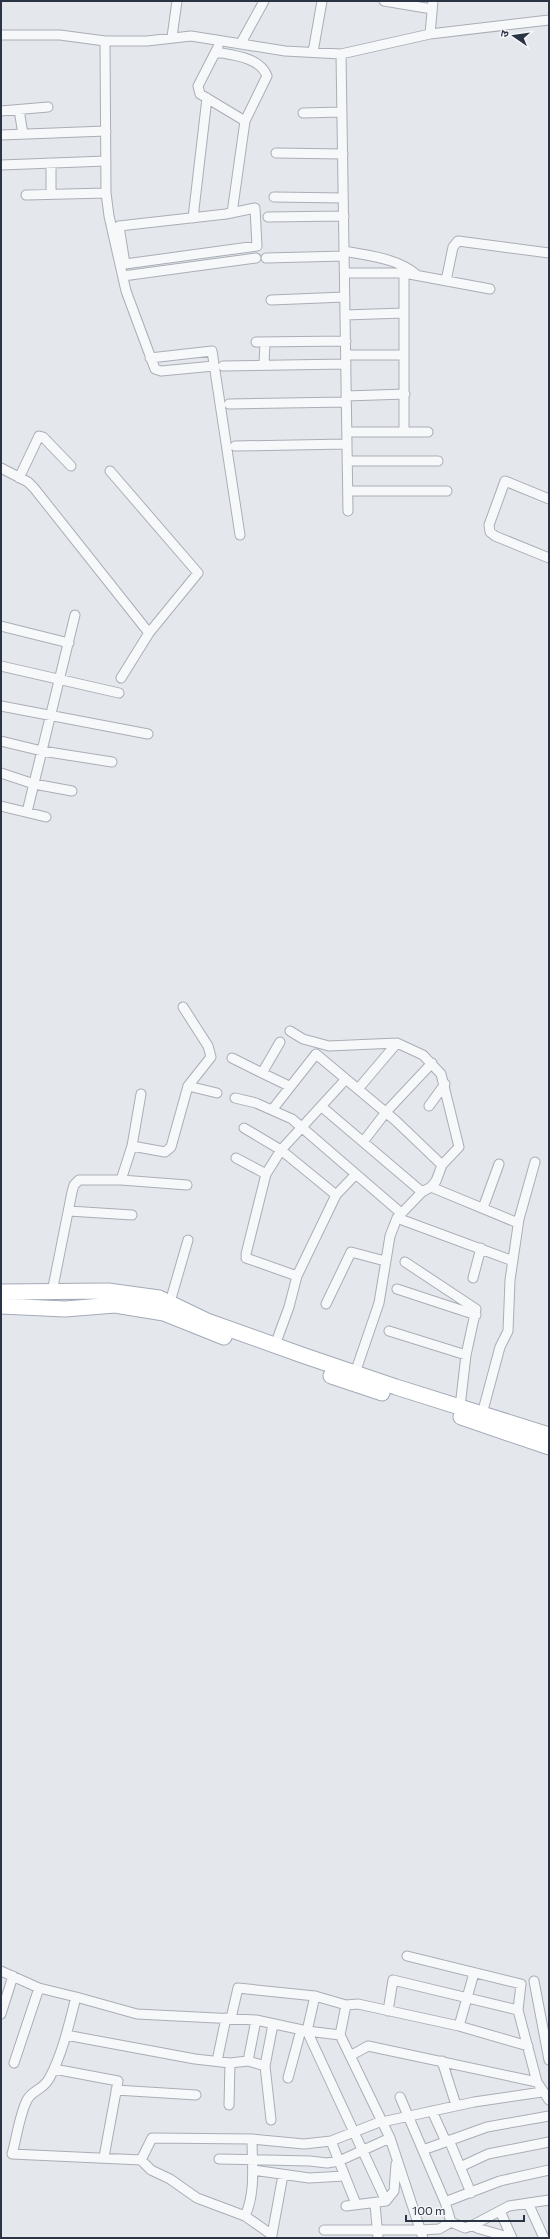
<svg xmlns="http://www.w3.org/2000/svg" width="550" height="2239" font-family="Commissioner,'Noto Sans Devanagari',sans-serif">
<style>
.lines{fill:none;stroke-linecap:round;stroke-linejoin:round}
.minor-casing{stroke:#a9aeb7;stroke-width:11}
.primary-casing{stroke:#a3abb8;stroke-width:17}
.minor{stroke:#f7f8fa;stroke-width:9}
.primary{stroke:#fff;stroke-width:15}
</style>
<rect width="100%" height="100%" fill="#e4e7ec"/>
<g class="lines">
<defs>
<path id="minor" d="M 384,1 L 432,9
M 430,34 L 433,1
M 1,35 L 60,35 L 105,41 L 147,41 L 191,36 L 285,51 L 341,54 L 430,34 L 549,20
M 172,37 L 177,1
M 105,41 L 106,193 L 109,216 L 126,291 L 155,369 L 161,371 L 214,366
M 241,43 L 264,1
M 218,47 L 198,86 L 200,94 L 245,121
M 216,52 C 232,55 260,57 267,76 L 245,121 L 232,213
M 313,52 L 322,1
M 341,54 L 348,511
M 19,110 L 23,134
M 1,111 L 48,107
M 303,113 L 342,112
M 1,135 L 106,131
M 276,153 L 343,154
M 1,165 L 106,161
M 51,194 L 51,163
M 26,195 L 106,193
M 274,197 L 343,198
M 255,208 L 257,246 L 125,264 L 119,226 L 226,214 Z
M 268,217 L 344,216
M 193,218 L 207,98
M 344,251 C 369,256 398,258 417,275
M 266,258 L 344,256
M 345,273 L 404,273 L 490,289
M 123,276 L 256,258
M 446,281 L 453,247 L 458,241 L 549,253
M 271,300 L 345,297
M 345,315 L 404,313
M 256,342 L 346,341
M 346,355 L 404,355
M 150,358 L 212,351 L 240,535
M 264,365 L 265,342
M 223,366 L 346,364
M 346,396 L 405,394
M 229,404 L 346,402
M 347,432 L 428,432
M 404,432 L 404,273
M 235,446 L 347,444
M 347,461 L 438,461
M 1,468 L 28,482 L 34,488 L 149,633
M 110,471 L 198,573 L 149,633 L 121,678
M 19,478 L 39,436 L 43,437 L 71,466
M 348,491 L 447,491
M 549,499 L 505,481 L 489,525 L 490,532 L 495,536 L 549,558
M 1,626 L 69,643
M 1,666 L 119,693
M 1,706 L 148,734
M 1,741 L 42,751 L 112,762
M 1,773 L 34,784 L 72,791
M 1,806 L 46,817
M 27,812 L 75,615
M 183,1007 L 208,1046 L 211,1057 L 188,1086
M 290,1031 L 303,1039 L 329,1046 L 397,1043 L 423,1055 L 441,1074 L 459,1147 L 442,1165 L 436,1181 L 431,1187 L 422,1192 L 397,1218 L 390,1236 L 379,1303 L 355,1373
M 280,1042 L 262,1073 L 289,1086
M 232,1058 L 262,1073
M 358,1089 L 397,1043
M 235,1098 L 256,1103 L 292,1119 L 401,1213
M 429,1106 L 445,1084
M 322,1107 L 422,1192
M 272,1110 L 316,1054 L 396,1121 L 442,1165
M 244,1128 L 281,1150 L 336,1195 L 356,1174
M 363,1142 L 386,1112 L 432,1063
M 132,1146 L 165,1152 L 171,1147 L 188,1086 L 217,1093
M 236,1158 L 266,1174 L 281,1150 L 346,1079
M 121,1180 L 132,1146 L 141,1094
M 431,1187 L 518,1223
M 483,1208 L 499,1164
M 69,1211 L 132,1215
M 397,1218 L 513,1261
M 246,1254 L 266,1174
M 246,1258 L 297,1276
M 405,1262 L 476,1309 L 466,1355 L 460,1407
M 473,1278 L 481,1248
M 397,1289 L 476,1315
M 52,1292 L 72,1192 L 74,1185 L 79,1180 L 121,1180 L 187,1185
M 170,1302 L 188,1240
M 326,1304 L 351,1252 L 385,1261
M 389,1331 L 466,1355
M 275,1345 L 289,1307 L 297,1276 L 336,1195
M 482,1414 L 500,1347 L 508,1331 L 510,1280 L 519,1219 L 535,1162
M 407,1956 L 521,1984 L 518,2010 L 537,2082 L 549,2100
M 1,1971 L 39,1988 L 76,1997
M 534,1981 L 549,2060
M 315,1996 L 307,2031 L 386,2201
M 388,2011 L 393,1980 L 518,2010
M 1,2014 L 13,1976
M 231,2018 L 238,1988 L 315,1996 L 346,2005 L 358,2004 L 459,2026 L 528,2046
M 459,2026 L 474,1973
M 66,2035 L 195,2059 L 230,2063 L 248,2061 L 265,2066 L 271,2120
M 340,2035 L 390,2138 L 423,2238
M 350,2056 L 368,2046 L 537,2082
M 217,2061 L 226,2018
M 248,2061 L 256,2020
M 442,2061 L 456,2105
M 14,2063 L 39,1988
M 265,2066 L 273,2024
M 54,2069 L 118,2081 L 104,2157
M 288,2078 L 301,2030
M 116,2090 L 196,2095
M 400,2097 L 445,2202
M 229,2105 L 230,2063
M 432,2111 L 446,2142
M 382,2122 L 474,2102 L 542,2092
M 449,2140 L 471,2193
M 331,2141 L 356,2204
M 423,2150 L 487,2127 L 549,2116
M 219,2159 L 310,2161 L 327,2163 L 339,2161 L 390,2138
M 141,2160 L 152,2138 L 252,2139 L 304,2144 L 331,2141 L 382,2121
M 460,2167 L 488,2154 L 549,2142
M 253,2170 L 309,2178 L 345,2176
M 528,2203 L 544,2238
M 375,2204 L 378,2238
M 346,2206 L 386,2201 L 394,2191 L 396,2164
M 500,2211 L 512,2238
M 245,2216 C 256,2192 252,2165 252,2139
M 451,2222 L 445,2202 L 500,2181 L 549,2170
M 473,2225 L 509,2206 L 549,2200
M 324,2230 L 420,2230 L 439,2229 L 451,2222 L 465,2228 L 473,2225 L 477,2228 L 511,2238
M 272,2235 L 283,2175
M 271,2238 L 272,2235 L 245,2216 L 197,2198 L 170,2179 L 151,2170 L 141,2160 L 12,2154 C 17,2137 19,2116 27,2100 C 33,2089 43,2091 50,2077 C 63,2052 69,2024 76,1997 L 137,2014 L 256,2020 L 307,2031 L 340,2035 L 346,2005"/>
<path id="primary" d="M 1,1292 L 108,1291 L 159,1298 L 207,1321 L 302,1355 L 396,1387 L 549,1435
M 1,1306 L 65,1309 L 115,1305 L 164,1313 L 224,1337
M 331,1376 L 382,1393
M 461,1417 L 549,1447"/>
</defs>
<use href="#minor" class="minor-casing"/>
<use href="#primary" class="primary-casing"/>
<use href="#minor" class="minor"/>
<use href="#primary" class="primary"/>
</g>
<rect width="550" height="2239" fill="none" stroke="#2b3445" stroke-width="4"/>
<g transform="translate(514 36) rotate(283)" stroke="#f4f6f9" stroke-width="3" paint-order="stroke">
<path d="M0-3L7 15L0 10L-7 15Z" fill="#2b3445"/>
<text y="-6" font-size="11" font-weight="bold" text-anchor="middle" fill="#2b3445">उ</text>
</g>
<path d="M406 2215v6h118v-6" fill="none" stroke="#2b3445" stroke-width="2"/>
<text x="412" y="2215" font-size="12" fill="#2b3445" stroke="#f4f6f9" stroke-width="3" paint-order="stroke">100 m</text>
</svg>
